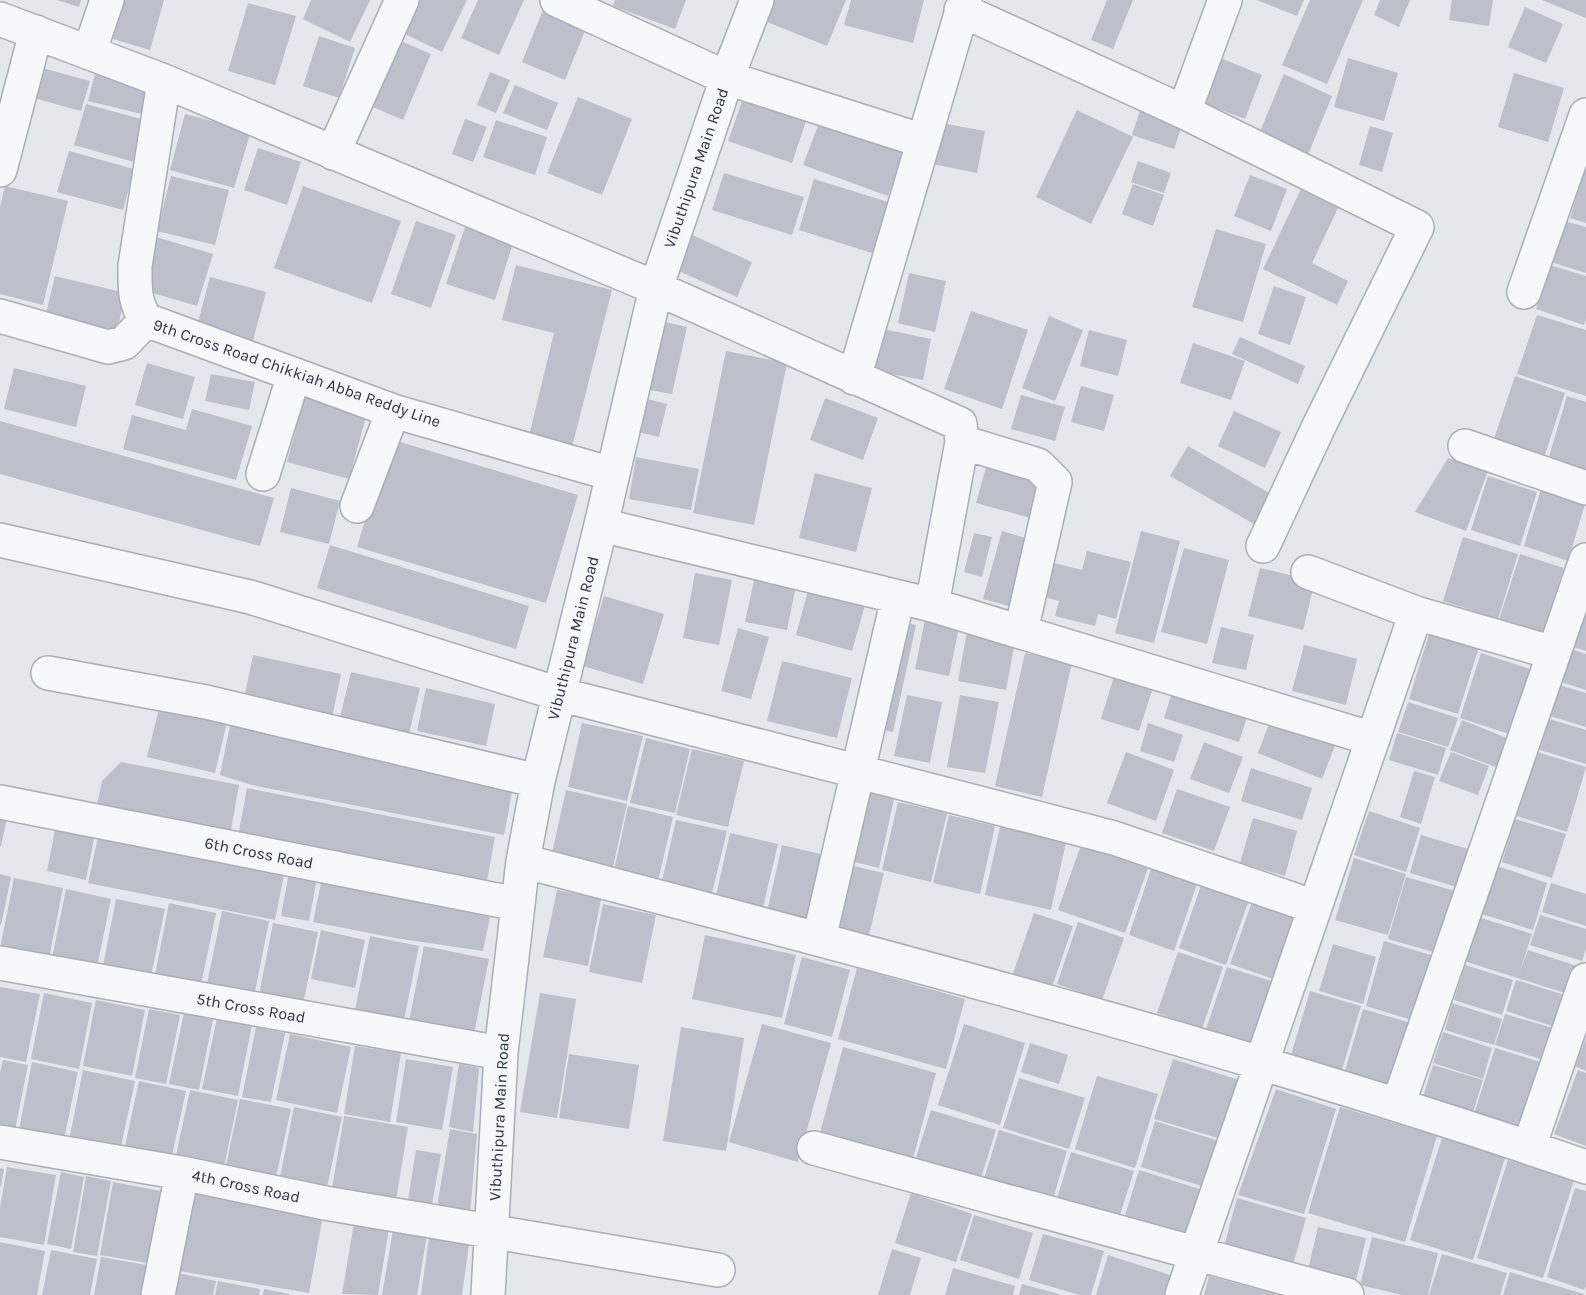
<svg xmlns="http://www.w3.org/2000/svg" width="1586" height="1295" font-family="Karla,sans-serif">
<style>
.building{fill:#bbc0ca}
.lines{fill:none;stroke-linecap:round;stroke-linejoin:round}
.minor-casing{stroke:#a9aeb7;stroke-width:36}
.minor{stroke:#f7f8fa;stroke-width:33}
.labels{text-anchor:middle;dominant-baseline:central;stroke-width:4.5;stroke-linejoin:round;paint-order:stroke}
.street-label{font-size:16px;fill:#2b3445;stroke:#f4f6f9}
</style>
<rect width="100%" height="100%" fill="#e4e7ec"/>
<path class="building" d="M 57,0 L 81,0 L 79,7 Z
M 124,0 L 164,0 L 150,50 L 113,39 Z
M 311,0 L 370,0 L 350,42 L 303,19 Z
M 416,0 L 467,0 L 442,52 L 401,32 Z
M 478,0 L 524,0 L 499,55 L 461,38 Z
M 547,0 L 591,16 L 565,80 L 522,62 Z
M 615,0 L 686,0 L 675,29 L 613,6 Z
M 770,0 L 846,0 L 827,46 L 762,20 Z
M 851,0 L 924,0 L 913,43 L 844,25 Z
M 1107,0 L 1133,0 L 1113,49 L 1091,40 Z
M 1257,0 L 1304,0 L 1297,16 Z
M 1310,0 L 1363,0 L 1327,84 L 1282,65 Z
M 1380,0 L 1410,0 L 1399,27 L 1374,15 Z
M 1452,0 L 1493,0 L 1489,26 L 1449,20 Z
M 1542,0 L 1586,0 L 1586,18 Z
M 248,3 L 296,16 L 275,85 L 228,71 Z
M 1525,7 L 1563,24 L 1546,63 L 1508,47 Z
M 319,36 L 355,48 L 339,98 L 303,86 Z
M 394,38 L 431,54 L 403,120 L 366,104 Z
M 1213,55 L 1262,75 L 1245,119 L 1195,100 Z
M 1348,58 L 1398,73 L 1384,121 L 1334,107 Z
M 31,65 L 90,81 L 81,111 L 23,95 Z
M 96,70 L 158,84 L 150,116 L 88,101 Z
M 490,72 L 510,80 L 496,113 L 477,105 Z
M 1514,73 L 1564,88 L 1548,142 L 1498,127 Z
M 1284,74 L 1332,96 L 1305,162 L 1256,141 Z
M 749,81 L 812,103 L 792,163 L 728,141 Z
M 515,85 L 558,103 L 547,130 L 503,113 Z
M 578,97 L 632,119 L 602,195 L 547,173 Z
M 1143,101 L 1185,116 L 1174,149 L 1132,135 Z
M 86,104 L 152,122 L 141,164 L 74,145 Z
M 1077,110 L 1133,137 L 1091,224 L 1036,197 Z
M 185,114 L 251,131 L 234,188 L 170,170 Z
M 822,115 L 906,146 L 888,196 L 803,165 Z
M 465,119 L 487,127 L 473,162 L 452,154 Z
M 496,120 L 547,137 L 535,175 L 483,157 Z
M 941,123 L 985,131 L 977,173 L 933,164 Z
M 1370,126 L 1393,133 L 1382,172 L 1359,165 Z
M 258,148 L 301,162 L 287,205 L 244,190 Z
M 69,151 L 134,169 L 123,210 L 57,192 Z
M 1138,161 L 1171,173 L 1164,193 L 1131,182 Z
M 1585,168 L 1586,168 L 1586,223 L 1570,218 Z
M 724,173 L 804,197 L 792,235 L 712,210 Z
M 1250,175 L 1287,189 L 1271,231 L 1234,216 Z
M 171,176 L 229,190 L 215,245 L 157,231 Z
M 814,179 L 888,202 L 872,253 L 799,230 Z
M 1133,184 L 1164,195 L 1153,226 L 1122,214 Z
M 5,186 L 68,201 L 43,305 L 0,294 L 0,207 Z
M 303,186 L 401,221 L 372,303 L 274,268 Z
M 1301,189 L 1339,206 L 1312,263 L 1348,281 L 1337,305 L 1263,269 Z
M 416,221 L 456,235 L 431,308 L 391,294 Z
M 467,221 L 515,237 L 495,300 L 446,284 Z
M 1565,221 L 1586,227 L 1586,273 L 1551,262 Z
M 1216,229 L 1266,244 L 1243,322 L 1192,307 Z
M 690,234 L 752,262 L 737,297 L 674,269 Z
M 156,237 L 213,254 L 197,306 L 139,289 Z
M 516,265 L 612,290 L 570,455 L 527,444 L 554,333 L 502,320 Z
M 1550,265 L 1586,276 L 1586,319 L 1584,325 L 1536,309 Z
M 909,273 L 946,281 L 935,332 L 898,323 Z
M 55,276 L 126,293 L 115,339 L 44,322 Z
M 210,277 L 266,292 L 252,344 L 196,330 Z
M 1274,286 L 1306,297 L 1290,345 L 1258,334 Z
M 971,311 L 1028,330 L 1002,409 L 944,389 Z
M 1537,315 L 1586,330 L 1586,396 L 1517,374 Z
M 1049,316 L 1083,330 L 1055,401 L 1022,388 Z
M 665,322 L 687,327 L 672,394 L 650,390 Z
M 883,329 L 931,339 L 923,380 L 875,371 Z
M 1089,330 L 1127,340 L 1118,376 L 1080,366 Z
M 1240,337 L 1305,366 L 1298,384 L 1232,354 Z
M 1193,343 L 1245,361 L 1231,400 L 1180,383 Z
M 726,351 L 787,363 L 754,525 L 693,513 Z
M 147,363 L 195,377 L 183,419 L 135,405 Z
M 14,368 L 86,386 L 76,427 L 4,409 Z
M 211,374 L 255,382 L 249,410 L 205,401 Z
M 1515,376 L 1565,393 L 1544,458 L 1493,442 Z
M 1081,386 L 1114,395 L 1104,431 L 1071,422 Z
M 1021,395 L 1065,407 L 1055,441 L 1011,429 Z
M 305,396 L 367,413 L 349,479 L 287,462 Z
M 1567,396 L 1586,402 L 1586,472 L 1548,460 Z
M 825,398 L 878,418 L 863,460 L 810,440 Z
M 647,399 L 667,404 L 659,437 L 638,432 Z
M 192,409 L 252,426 L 236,480 L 123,449 L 132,415 L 186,430 Z
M 1234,411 L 1281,432 L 1265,468 L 1218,446 Z
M 0,421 L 274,498 L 260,546 L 0,474 Z
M 390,439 L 578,495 L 546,603 L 357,547 Z
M 1188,446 L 1271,494 L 1254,524 L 1170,476 Z
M 636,457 L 699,469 L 691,510 L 629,499 Z
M 1448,458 L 1488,471 L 1466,531 L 1415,512 Z
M 988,460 L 1046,477 L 1034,519 L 976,503 Z
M 815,473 L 872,488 L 856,552 L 799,538 Z
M 1488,476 L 1537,492 L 1520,546 L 1471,530 Z
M 1542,486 L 1586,501 L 1568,561 L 1524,546 Z
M 291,488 L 340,501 L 329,544 L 280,532 Z
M 1002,531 L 1039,542 L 1020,609 L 983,599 Z
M 1141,531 L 1180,541 L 1154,643 L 1115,633 Z
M 974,533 L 992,537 L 982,577 L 964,572 Z
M 1463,537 L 1518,554 L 1498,619 L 1443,601 Z
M 330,545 L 529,606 L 516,649 L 317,588 Z
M 1184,548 L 1229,560 L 1207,644 L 1161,632 Z
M 1087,551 L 1131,562 L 1116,619 L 1098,614 L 1095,626 L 1055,616 L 1059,601 L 1033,594 L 1042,560 L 1082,570 Z
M 1520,554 L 1564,568 L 1542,634 L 1499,620 Z
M 757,567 L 798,576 L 787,630 L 745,622 Z
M 1260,568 L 1315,581 L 1303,630 L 1248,616 Z
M 695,573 L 732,580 L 719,645 L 683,638 Z
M 811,579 L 868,594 L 852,651 L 796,635 Z
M 604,596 L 664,614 L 643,684 L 583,666 Z
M 1586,606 L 1586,651 L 1573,647 Z
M 882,617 L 916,625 L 893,732 L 859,725 Z
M 925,620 L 959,628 L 949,676 L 915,669 Z
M 969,621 L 1017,631 L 1006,690 L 958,681 Z
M 1221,627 L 1254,635 L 1246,670 L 1212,663 Z
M 738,628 L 769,637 L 751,699 L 721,691 Z
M 1430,631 L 1479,647 L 1458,714 L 1409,699 Z
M 1304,645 L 1357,659 L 1346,705 L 1292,691 Z
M 1571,649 L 1586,654 L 1586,690 L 1561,682 Z
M 1025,653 L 1072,663 L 1042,797 L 995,786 Z
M 1481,653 L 1530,669 L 1509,734 L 1460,718 Z
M 253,655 L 341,674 L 332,718 L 244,699 Z
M 1119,660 L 1158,672 L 1139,731 L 1101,719 Z
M 782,661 L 852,678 L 837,738 L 767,721 Z
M 351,672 L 420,688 L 409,734 L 340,717 Z
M 1177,677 L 1252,701 L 1239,742 L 1164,718 Z
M 1559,685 L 1586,693 L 1586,727 L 1550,716 Z
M 426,688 L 495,704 L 486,746 L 417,731 Z
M 907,695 L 942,702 L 930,763 L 894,756 Z
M 960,695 L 999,702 L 985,773 L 947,767 Z
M 1408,702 L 1458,718 L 1448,747 L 1398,732 Z
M 160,705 L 227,722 L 215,773 L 147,757 Z
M 1276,705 L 1341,730 L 1322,779 L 1258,753 Z
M 1549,719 L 1586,730 L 1586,764 L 1540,750 Z
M 1462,720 L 1507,738 L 1496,767 L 1450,750 Z
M 582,723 L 643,736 L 627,801 L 568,787 Z
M 1148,723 L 1183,735 L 1174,762 L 1140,751 Z
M 230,725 L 514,782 L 504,835 L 252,785 L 220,775 Z
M 1397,733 L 1446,748 L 1438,775 L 1389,760 Z
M 646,738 L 690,749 L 675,813 L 630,803 Z
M 1204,742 L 1243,757 L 1229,793 L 1190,779 Z
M 692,749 L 744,761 L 728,827 L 676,815 Z
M 1126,752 L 1174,770 L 1156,821 L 1107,803 Z
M 1451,752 L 1489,766 L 1478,795 L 1439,781 Z
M 1537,752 L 1586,767 L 1567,832 L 1517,816 Z
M 121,762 L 239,785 L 230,835 L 96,809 L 102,781 Z
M 1251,768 L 1312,788 L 1302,820 L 1241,801 Z
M 1414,771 L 1435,777 L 1421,824 L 1400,817 Z
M 247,788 L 495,837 L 486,886 L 238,837 Z
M 1177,789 L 1230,807 L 1214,851 L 1162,833 Z
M 566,790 L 627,804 L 613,867 L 552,853 Z
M 861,791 L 894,799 L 879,868 L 846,860 Z
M 898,802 L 947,813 L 931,882 L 882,870 Z
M 628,806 L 673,817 L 658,881 L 614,871 Z
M 1369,811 L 1420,828 L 1406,872 L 1354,855 Z
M 949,815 L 995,826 L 980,894 L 933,883 Z
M 0,817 L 7,818 L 1,846 L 0,846 Z
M 1253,818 L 1297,831 L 1285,876 L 1240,863 Z
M 1515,819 L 1566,834 L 1552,878 L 1502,862 Z
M 676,820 L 727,831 L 711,897 L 661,885 Z
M 56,825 L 95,833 L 86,880 L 47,871 Z
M 1000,827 L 1066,842 L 1051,910 L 985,895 Z
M 100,828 L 286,865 L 275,920 L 88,883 Z
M 730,833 L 778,844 L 762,911 L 715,900 Z
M 1421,835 L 1468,849 L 1457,887 L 1410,873 Z
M 782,845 L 829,856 L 814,924 L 767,912 Z
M 1081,845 L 1148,868 L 1125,933 L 1058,910 Z
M 1354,858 L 1406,874 L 1388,935 L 1335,920 Z
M 845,864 L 884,873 L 868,939 L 830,929 Z
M 1497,866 L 1547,883 L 1533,930 L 1482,914 Z
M 290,867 L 318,873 L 309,921 L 281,916 Z
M 1151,869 L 1197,884 L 1174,951 L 1129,935 Z
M 323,873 L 492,907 L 483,951 L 395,938 L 313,922 Z
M 0,874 L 11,877 L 1,925 L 0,925 Z
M 1406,877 L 1455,891 L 1437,953 L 1388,939 Z
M 14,878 L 63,888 L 49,958 L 0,949 Z
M 1202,883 L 1249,900 L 1226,965 L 1179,948 Z
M 1551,883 L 1586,894 L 1586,926 L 1542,912 Z
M 66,889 L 111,899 L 97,967 L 52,958 Z
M 557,890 L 601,899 L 588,966 L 543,957 Z
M 116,899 L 165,909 L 151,976 L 103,966 Z
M 1252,902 L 1298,918 L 1276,980 L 1230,964 Z
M 169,903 L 216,913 L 201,985 L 155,975 Z
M 603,904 L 656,915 L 642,983 L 589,972 Z
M 222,911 L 269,921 L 254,997 L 206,988 Z
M 1034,913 L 1073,926 L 1051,990 L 1012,976 Z
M 1540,915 L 1586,929 L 1586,949 L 1582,961 L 1530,945 Z
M 1478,917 L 1532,934 L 1520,971 L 1528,950 L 1580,967 L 1571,995 L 1464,961 Z
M 1078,922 L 1124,938 L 1102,1000 L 1057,984 Z
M 273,923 L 318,932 L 303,1004 L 259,995 Z
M 321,930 L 365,940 L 355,988 L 311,979 Z
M 705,935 L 796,955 L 782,1018 L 692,999 Z
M 370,936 L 419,946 L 404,1020 L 355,1010 Z
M 1384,941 L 1434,956 L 1415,1021 L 1366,1006 Z
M 1333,944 L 1376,957 L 1363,1004 L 1319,991 Z
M 424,946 L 489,959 L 474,1034 L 409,1021 Z
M 1178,952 L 1223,967 L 1202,1029 L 1157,1013 Z
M 802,957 L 850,970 L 832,1037 L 784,1024 Z
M 1465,965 L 1513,980 L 1502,1015 L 1454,1000 Z
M 1227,967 L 1274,982 L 1253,1045 L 1206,1029 Z
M 857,968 L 965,999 L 946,1069 L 838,1039 Z
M 1516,980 L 1568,996 L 1558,1028 L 1506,1011 Z
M 0,987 L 40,994 L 26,1062 L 0,1057 Z
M 1310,991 L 1361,1006 L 1341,1073 L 1290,1058 Z
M 44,993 L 92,1003 L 79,1069 L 31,1059 Z
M 540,993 L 576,999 L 557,1118 L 520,1112 Z
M 96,1000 L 145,1010 L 132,1076 L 83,1066 Z
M 1452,1003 L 1502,1019 L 1494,1045 L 1445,1030 Z
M 149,1009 L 180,1015 L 166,1084 L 135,1078 Z
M 1363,1009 L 1411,1023 L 1392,1088 L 1344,1074 Z
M 184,1013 L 213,1019 L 199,1090 L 169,1084 Z
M 1505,1014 L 1556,1029 L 1547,1061 L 1495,1045 Z
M 217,1018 L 252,1025 L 238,1096 L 202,1089 Z
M 762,1024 L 831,1043 L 798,1162 L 729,1142 Z
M 964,1024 L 1025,1043 L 1000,1125 L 938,1105 Z
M 256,1027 L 285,1033 L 271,1102 L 242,1097 Z
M 681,1027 L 744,1038 L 726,1151 L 663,1141 Z
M 1443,1032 L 1492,1048 L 1483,1079 L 1433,1063 Z
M 290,1034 L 351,1047 L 337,1113 L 276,1100 Z
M 1586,1038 L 1586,1071 L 1575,1066 Z
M 1030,1043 L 1068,1055 L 1059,1084 L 1021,1072 Z
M 355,1046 L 401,1053 L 390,1122 L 344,1114 Z
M 843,1047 L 936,1073 L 912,1162 L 819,1137 Z
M 1495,1048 L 1547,1064 L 1526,1130 L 1474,1114 Z
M 569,1054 L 639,1065 L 629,1129 L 559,1118 Z
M 406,1059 L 453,1067 L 442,1130 L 396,1122 Z
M 1173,1059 L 1239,1080 L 1221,1139 L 1154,1119 Z
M 3,1060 L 28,1065 L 14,1135 L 0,1132 L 0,1073 Z
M 32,1062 L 78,1072 L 63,1144 L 18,1135 Z
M 459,1064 L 479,1068 L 473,1132 L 449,1127 Z
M 1433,1065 L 1483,1080 L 1472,1115 L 1422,1100 Z
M 83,1070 L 135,1081 L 120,1151 L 69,1141 Z
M 1578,1070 L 1586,1073 L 1586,1146 L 1554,1134 Z
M 1097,1076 L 1158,1094 L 1135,1168 L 1075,1149 Z
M 1019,1078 L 1085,1098 L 1069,1149 L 1003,1128 Z
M 139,1081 L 186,1091 L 171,1160 L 124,1151 Z
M 1276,1089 L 1336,1109 L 1304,1214 L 1238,1195 Z
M 190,1090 L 238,1100 L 223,1171 L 175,1160 Z
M 240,1099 L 291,1109 L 275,1181 L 225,1170 Z
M 294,1107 L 342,1117 L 327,1187 L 280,1177 Z
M 1340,1107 L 1437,1136 L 1405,1242 L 1308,1213 Z
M 931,1110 L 996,1130 L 979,1184 L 914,1164 Z
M 344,1116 L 408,1127 L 396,1200 L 332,1189 Z
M 1155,1121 L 1219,1141 L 1205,1187 L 1141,1167 Z
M 450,1129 L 477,1134 L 470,1213 L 437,1207 Z
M 999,1130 L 1067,1151 L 1051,1206 L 982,1185 Z
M 1442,1138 L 1505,1158 L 1473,1260 L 1410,1240 Z
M 416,1150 L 441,1154 L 432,1204 L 408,1200 Z
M 1071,1152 L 1134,1171 L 1118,1221 L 1056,1202 Z
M 1508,1160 L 1574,1180 L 1543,1278 L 1477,1258 Z
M 7,1167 L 56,1175 L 44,1245 L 0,1237 L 0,1207 Z
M 0,1168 L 4,1169 L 1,1187 L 0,1186 Z
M 1139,1170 L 1203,1190 L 1188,1239 L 1124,1219 Z
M 61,1172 L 84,1177 L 71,1249 L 47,1244 Z
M 86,1176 L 111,1181 L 97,1256 L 73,1252 Z
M 113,1182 L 166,1192 L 153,1264 L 100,1255 Z
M 1575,1188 L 1586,1191 L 1586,1286 L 1584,1290 L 1547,1277 Z
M 192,1193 L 323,1215 L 309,1293 L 179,1271 Z
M 911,1193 L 972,1214 L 956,1262 L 895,1243 Z
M 1237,1198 L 1306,1218 L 1292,1269 L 1223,1250 Z
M 974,1215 L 1033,1233 L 1019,1279 L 960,1260 Z
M 354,1223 L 389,1229 L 378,1295 L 342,1294 Z
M 1318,1227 L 1366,1238 L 1356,1281 L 1308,1270 Z
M 393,1230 L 427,1235 L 417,1295 L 382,1295 Z
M 1043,1234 L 1104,1251 L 1091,1295 L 1079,1295 L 1029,1280 Z
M 1372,1237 L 1438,1253 L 1428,1295 L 1402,1295 L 1360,1285 Z
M 429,1238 L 469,1244 L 462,1295 L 421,1295 Z
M 0,1242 L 45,1251 L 37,1295 L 0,1295 Z
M 892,1249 L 921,1258 L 910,1295 L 878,1295 Z
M 51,1250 L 97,1259 L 90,1295 L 42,1295 Z
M 1442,1254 L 1507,1273 L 1500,1295 L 1429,1295 Z
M 1108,1255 L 1170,1275 L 1164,1295 L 1096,1295 Z
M 101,1257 L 152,1266 L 146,1295 L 94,1295 Z
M 953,1268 L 1015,1286 L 1013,1295 L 945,1295 Z
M 1510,1272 L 1584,1294 L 1584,1295 L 1503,1295 Z
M 177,1273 L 216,1281 L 213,1295 L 173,1295 Z
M 1209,1276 L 1276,1294 L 1276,1295 L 1204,1295 Z
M 218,1281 L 260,1289 L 259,1295 L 215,1295 Z
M 1022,1284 L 1059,1294 L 1059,1295 L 1019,1295 Z
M 264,1289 L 290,1294 L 289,1295 L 263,1295 Z"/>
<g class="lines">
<defs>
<path id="minor" d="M 557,0 L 727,78 L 923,141
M 961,10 L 1184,112 L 1417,227 L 1319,426 L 1263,546
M 0,19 L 164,81 L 656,288 L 960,424 L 962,442 L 932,605 L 601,525
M 89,53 L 107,0
M 164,81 L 135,266 C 135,288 134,302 146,320 L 393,411 L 612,474
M 1184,112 L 1225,0
M 333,153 L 402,0
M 0,170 L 36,32
M 1524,292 L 1586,115
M 0,316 L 108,347 L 124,343 L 146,320
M 854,378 L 965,0
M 962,442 L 1038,465 L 1055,482 L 1021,631
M 1465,446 L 1586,488
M 263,474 L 294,375
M 357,506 L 393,411
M 0,540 L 250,597 L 559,694 L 1114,838 L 1315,907
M 1308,572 L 1416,613 L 1554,653
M 932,605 L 1373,739
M 48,673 L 206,702 L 538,781
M 0,802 L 517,904
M 523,861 C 879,955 1237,1047 1586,1167
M 819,939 L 898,598
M 0,963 L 501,1053
M 1398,1105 L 1586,560
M 0,1142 L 182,1173 L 325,1203 L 718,1270
M 1529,1147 L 1586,980
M 814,1148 L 1347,1295
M 158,1295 L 182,1173
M 488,1295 L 501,1053 L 523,861 L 538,781 L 601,525 L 656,288 L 727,78 L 757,0
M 1182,1295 L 1416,613"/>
</defs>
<use href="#minor" class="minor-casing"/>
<use href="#minor" class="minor"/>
</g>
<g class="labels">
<g class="street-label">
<text transform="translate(696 168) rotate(-71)">Vibuthipura Main Road</text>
<text transform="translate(297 373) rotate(19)">9th Cross Road Chikkiah Abba Reddy Line</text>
<text transform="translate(573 638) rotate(-76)">Vibuthipura Main Road</text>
<text transform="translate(259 853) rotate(11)">6th Cross Road</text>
<text transform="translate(251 1008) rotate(10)">5th Cross Road</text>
<text transform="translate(499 1117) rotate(-87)">Vibuthipura Main Road</text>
<text transform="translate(246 1186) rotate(12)">4th Cross Road</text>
</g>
</g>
</svg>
